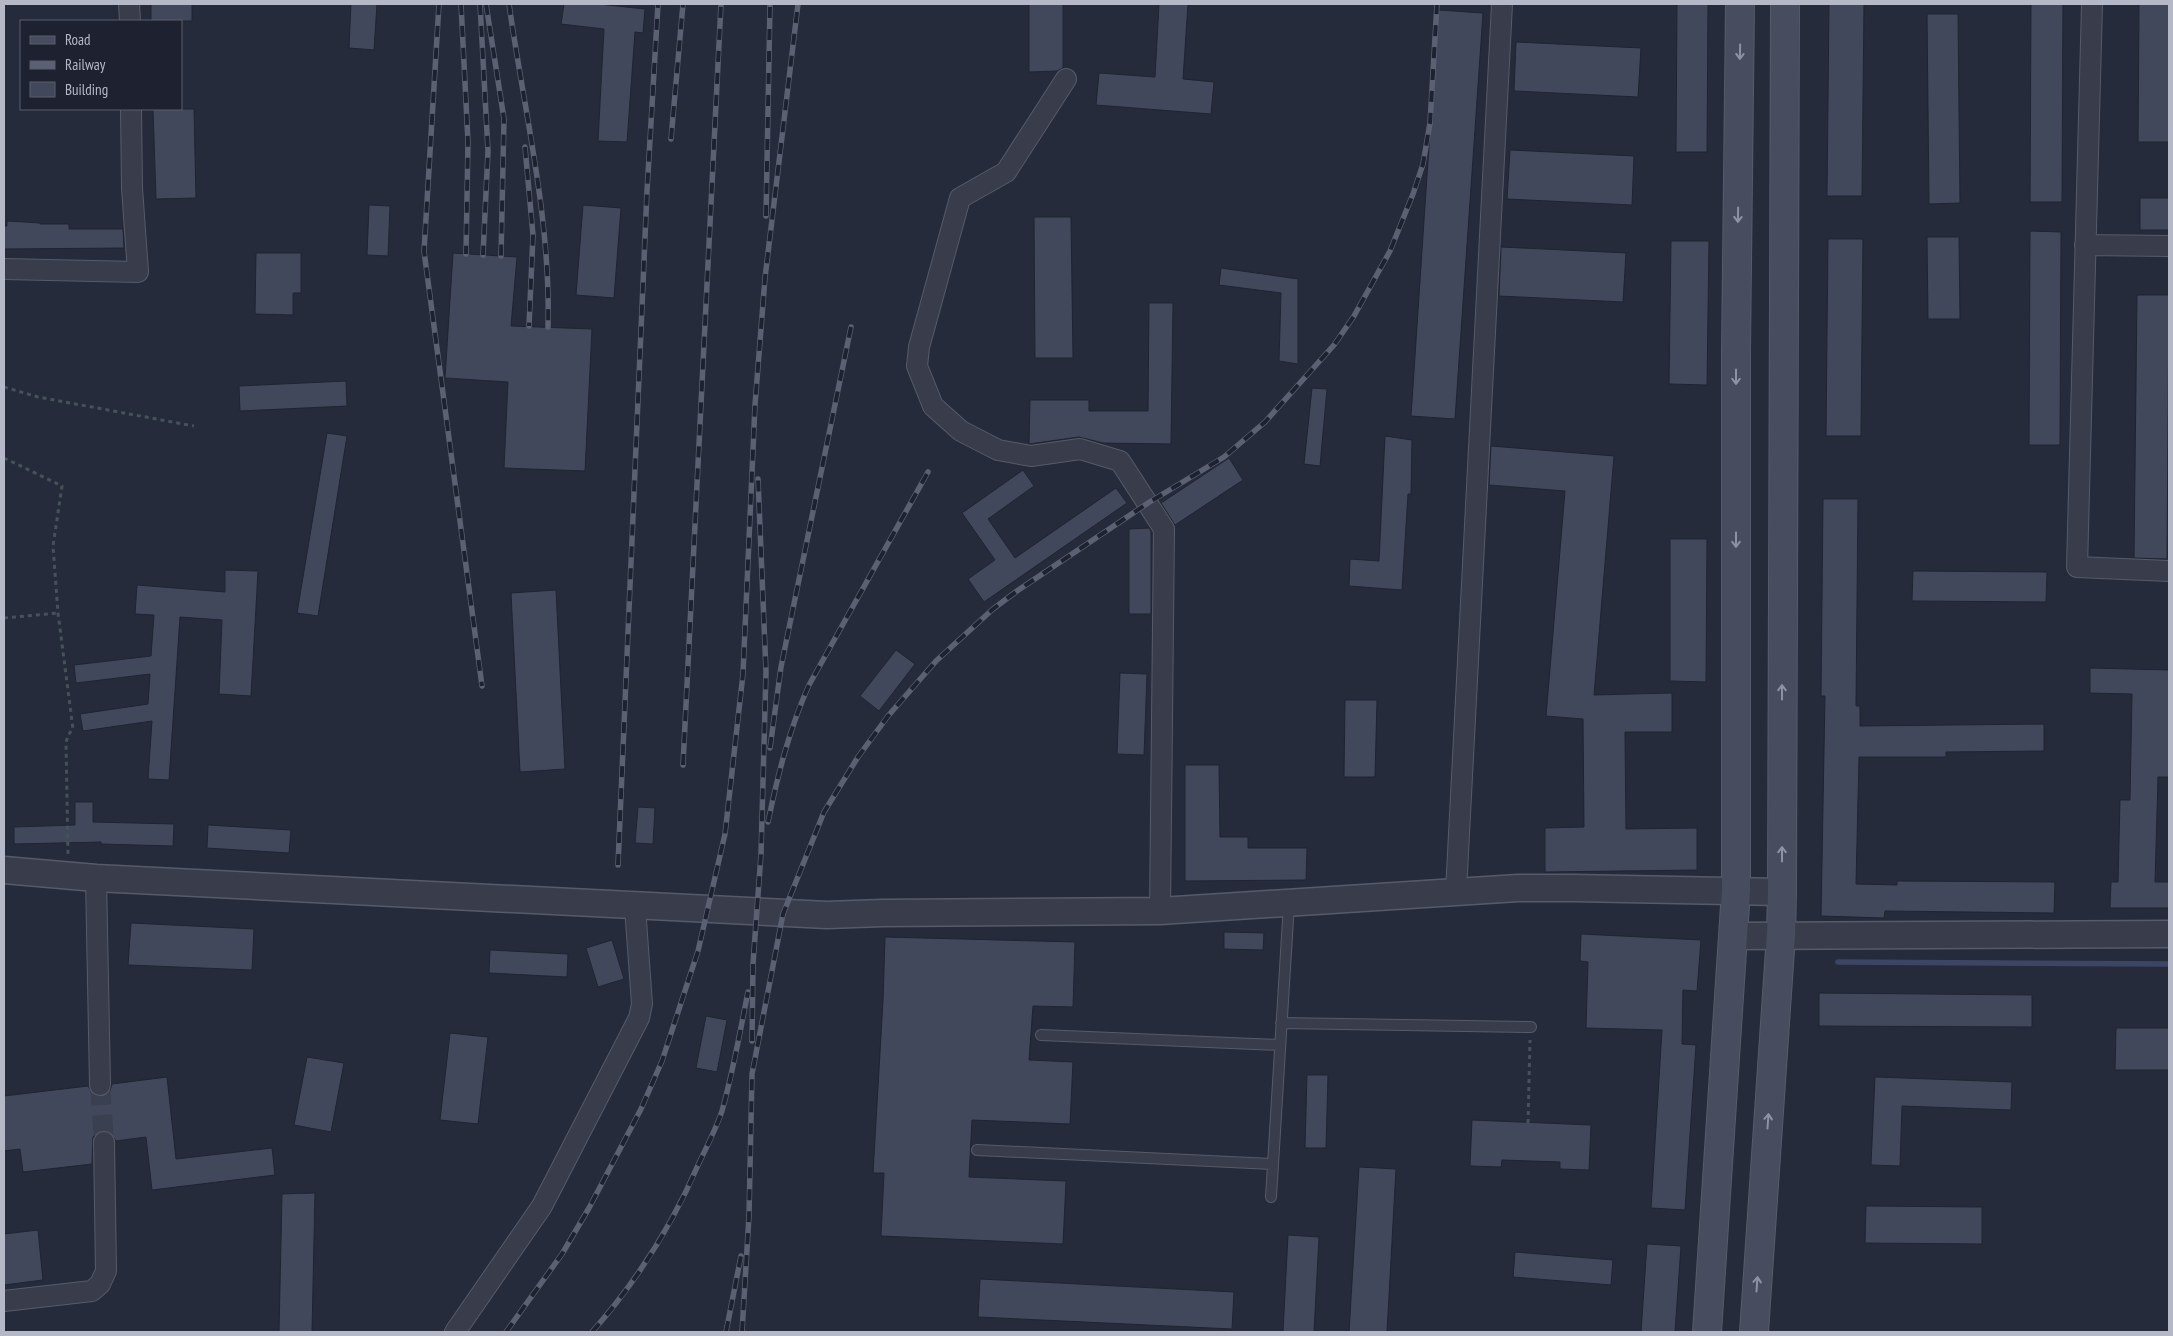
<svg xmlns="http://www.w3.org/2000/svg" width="2173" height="1336" font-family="'PT Sans Narrow',sans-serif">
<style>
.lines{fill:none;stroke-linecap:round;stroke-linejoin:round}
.stream{stroke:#3c4563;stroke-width:5.5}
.building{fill:#42485b;stroke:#202432}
.minor-tunnel{stroke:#3b4050;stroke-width:20;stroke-dasharray:20 10;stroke-linecap:butt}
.service-casing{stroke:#575b69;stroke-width:12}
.minor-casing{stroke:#575b69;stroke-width:22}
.tertiary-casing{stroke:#575b69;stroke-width:29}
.secondary-casing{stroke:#575b69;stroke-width:30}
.path{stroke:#455359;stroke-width:3;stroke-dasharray:4 4;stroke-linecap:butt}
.service{stroke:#393d4b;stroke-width:10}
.minor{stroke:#393d4b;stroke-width:20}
.tertiary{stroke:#393d4b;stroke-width:26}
.secondary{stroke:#474c5e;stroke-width:28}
.rail-casing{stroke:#5b6172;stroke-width:5.5}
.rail{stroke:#1e2230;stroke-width:4;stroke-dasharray:11;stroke-linecap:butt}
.oneway{stroke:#8e92a2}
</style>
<rect width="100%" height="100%" fill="#252b3b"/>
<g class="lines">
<path class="stream" d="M 1838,962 L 2169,964"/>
</g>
<path class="building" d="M 151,4 L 192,4 L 192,21 L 151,21 Z
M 351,4 L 377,4 L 374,50 L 349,48 Z
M 564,4 L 598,4 L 645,9 L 643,33 L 635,32 L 627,142 L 598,141 L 604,29 L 561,24 Z
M 1029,4 L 1063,4 L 1063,68 L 1057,71 L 1029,72 Z
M 1159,4 L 1188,4 L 1183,79 L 1214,82 L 1211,114 L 1096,105 L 1099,73 L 1155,77 Z
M 1677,4 L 1708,4 L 1707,152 L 1676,152 Z
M 1829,4 L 1864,4 L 1862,196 L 1827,196 Z
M 2031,4 L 2063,4 L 2062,202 L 2030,202 Z
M 2139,4 L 2169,4 L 2169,142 L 2138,142 Z
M 1438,10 L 1483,13 L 1455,419 L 1411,416 Z
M 1927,14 L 1958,14 L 1960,203 L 1929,204 Z
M 1516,42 L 1641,48 L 1638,97 L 1514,91 Z
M 153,109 L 194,109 L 196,198 L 156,199 Z
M 1510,150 L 1634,156 L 1632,205 L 1507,199 Z
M 2140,198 L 2169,198 L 2169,230 L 2140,230 Z
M 369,205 L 390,206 L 388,256 L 367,255 Z
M 583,205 L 621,208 L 614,298 L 576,295 Z
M 1034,217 L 1071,217 L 1073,358 L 1035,358 Z
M 7,221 L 40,223 L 40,224 L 69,224 L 69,229 L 123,229 L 124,248 L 4,249 L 4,226 L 7,226 Z
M 2030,231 L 2061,232 L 2060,445 L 2029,445 Z
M 1927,237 L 1959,237 L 1960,319 L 1928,319 Z
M 1828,239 L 1863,239 L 1861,436 L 1826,436 Z
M 1671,241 L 1709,241 L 1707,385 L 1669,384 Z
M 1501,247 L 1626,253 L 1623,302 L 1499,296 Z
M 256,253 L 301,253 L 301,293 L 293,293 L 293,315 L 255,314 Z
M 453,253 L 517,257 L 511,326 L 592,329 L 585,471 L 504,468 L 508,382 L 445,378 Z
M 1221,268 L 1298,279 L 1298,364 L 1279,361 L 1281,293 L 1219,285 Z
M 2137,295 L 2169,295 L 2167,559 L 2134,558 Z
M 1149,303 L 1173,303 L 1171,444 L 1103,443 L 1079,437 L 1029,444 L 1030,400 L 1089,400 L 1089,411 L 1148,411 Z
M 346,381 L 347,406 L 240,411 L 239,386 Z
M 1312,388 L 1327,389 L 1320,466 L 1304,464 Z
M 327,433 L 347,436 L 318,616 L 297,613 Z
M 1385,436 L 1412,440 L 1411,494 L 1408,494 L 1402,590 L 1349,586 L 1350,559 L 1379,561 Z
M 1491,446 L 1614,456 L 1594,695 L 1672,693 L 1672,732 L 1625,732 L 1626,829 L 1697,828 L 1697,870 L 1545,872 L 1545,828 L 1584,827 L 1583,719 L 1546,716 L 1565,491 L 1489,485 Z
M 1229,458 L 1243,480 L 1175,525 L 1161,503 Z
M 1023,470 L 1034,486 L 988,519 L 1015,558 L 1116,488 L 1127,503 L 984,602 L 968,579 L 995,560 L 962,513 Z
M 1823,499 L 1858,499 L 1856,706 L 1860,706 L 1860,726 L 2044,724 L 2044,751 L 1946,752 L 1946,757 L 1859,757 L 1856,884 L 1897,885 L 1897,881 L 2055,882 L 2054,913 L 1885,911 L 1884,918 L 1821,916 L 1825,696 L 1821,696 Z
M 1149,528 L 1151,531 L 1151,614 L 1129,614 L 1129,529 Z
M 1670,539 L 1707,539 L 1706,682 L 1670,681 Z
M 225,570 L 258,571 L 251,696 L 219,694 L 222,620 L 180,617 L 169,780 L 148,779 L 152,721 L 83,731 L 80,714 L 148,704 L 150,674 L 76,683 L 74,665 L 151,656 L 154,615 L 135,614 L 137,585 L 225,592 Z
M 1913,571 L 2047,572 L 2046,602 L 1912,601 Z
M 556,590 L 565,769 L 520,772 L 511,593 Z
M 896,650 L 915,664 L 879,711 L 860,696 Z
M 2090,668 L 2169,670 L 2169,777 L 2158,777 L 2155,882 L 2169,882 L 2169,908 L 2110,908 L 2111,882 L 2118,882 L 2120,800 L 2130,800 L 2132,694 L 2090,693 Z
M 1120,673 L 1147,674 L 1144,755 L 1117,754 Z
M 1345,700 L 1377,700 L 1375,777 L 1344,777 Z
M 1185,765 L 1219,765 L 1220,837 L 1248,837 L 1248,848 L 1307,848 L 1306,880 L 1185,881 Z
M 75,802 L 93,802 L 93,822 L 174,824 L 173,846 L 101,844 L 101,842 L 14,844 L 14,827 L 75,825 Z
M 638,807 L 655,808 L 653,844 L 635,843 Z
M 208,825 L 291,830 L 289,853 L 207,848 Z
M 131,923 L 254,929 L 252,970 L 128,965 Z
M 1224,932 L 1264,933 L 1263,950 L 1224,949 Z
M 1581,934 L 1701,940 L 1697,991 L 1683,990 L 1682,1044 L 1696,1045 L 1685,1210 L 1651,1208 L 1662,1030 L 1586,1028 L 1588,962 L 1580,961 Z
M 885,937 L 1075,942 L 1073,1007 L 1033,1006 L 1029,1060 L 1073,1062 L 1070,1124 L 972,1120 L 969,1177 L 1066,1181 L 1063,1244 L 881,1236 L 884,1173 L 873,1173 L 883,1001 Z
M 612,940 L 624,979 L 598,987 L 586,948 Z
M 490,950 L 568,954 L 567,977 L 489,973 Z
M 1819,993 L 2032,995 L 2032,1027 L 1819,1026 Z
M 706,1016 L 727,1020 L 717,1072 L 696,1068 Z
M 2116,1028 L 2169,1028 L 2169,1070 L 2115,1070 Z
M 450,1033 L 488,1037 L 478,1124 L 440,1120 Z
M 307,1057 L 344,1063 L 331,1132 L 294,1125 Z
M 1307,1075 L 1328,1075 L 1326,1148 L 1305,1148 Z
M 167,1077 L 176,1159 L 272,1148 L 275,1175 L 152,1190 L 146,1137 L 116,1141 L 110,1132 L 104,1130 L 98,1132 L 93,1137 L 92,1164 L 23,1172 L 20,1149 L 4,1151 L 4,1096 L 88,1086 L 94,1095 L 101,1097 L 110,1091 L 112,1084 Z
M 1875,1077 L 2012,1082 L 2011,1110 L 1902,1106 L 1900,1166 L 1871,1165 Z
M 1472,1120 L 1591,1125 L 1589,1170 L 1560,1169 L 1560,1162 L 1502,1160 L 1501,1167 L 1470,1166 Z
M 1359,1167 L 1396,1169 L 1387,1332 L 1349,1332 Z
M 315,1193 L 312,1332 L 279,1332 L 282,1194 Z
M 1866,1206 L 1982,1207 L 1982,1244 L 1865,1243 Z
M 38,1230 L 43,1280 L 4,1285 L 4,1234 Z
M 1288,1235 L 1319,1237 L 1314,1332 L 1283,1332 Z
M 1647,1244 L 1681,1246 L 1675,1332 L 1641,1332 Z
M 1515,1252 L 1613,1260 L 1611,1285 L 1513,1277 Z
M 980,1279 L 1234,1292 L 1232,1329 L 978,1317 Z"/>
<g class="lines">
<path class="minor-tunnel" d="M 100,1085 L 104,1142"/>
<defs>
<path id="service" d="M 1281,1023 L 1531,1027
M 1041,1035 L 1280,1045
M 977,1150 L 1273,1164
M 1271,1197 L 1289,903"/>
<path id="minor" d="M 129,4 L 130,21
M 2092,4 L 2077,567 L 2169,571
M 1066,79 L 1006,172 L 960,198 L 919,347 L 917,366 L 933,406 L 961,431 L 998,450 L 1031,456 L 1080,449 L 1120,461 L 1164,529 L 1160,911
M 2085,245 L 2169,246
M 4,269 L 138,272 L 132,188 L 131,109
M 96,878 L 100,1085
M 1456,892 L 1502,4
M 4,1301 L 92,1291 L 100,1284 L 106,1271 L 104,1142
M 455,1332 L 542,1206 L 639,1018 L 642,1004 L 635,907"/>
<path id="tertiary" d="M 4,870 L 96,878 L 827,915 L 882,913 L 1160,911 L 1518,888 L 1574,888 L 1782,892
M 1734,936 L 2169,934"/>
<path id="secondary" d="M 1707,1332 L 1736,890 L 1736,350 L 1740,4
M 1754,1332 L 1781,935 L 1782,892 L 1785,4"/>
</defs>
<use href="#service" class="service-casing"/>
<use href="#minor" class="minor-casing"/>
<use href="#tertiary" class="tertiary-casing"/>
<use href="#secondary" class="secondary-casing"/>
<path class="path" d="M 4,387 L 38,397 L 194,426
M 4,458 L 62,486 L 53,546 L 58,613 L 73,729 L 68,735 L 66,743 L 68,854
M 4,618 L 58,613
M 1528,1123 L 1530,1040"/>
<use href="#service" class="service"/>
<use href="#minor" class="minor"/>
<use href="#tertiary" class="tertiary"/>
<use href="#secondary" class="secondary"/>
<defs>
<path id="rail" d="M 439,4 L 424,251 L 482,686
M 461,4 L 468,142 L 466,254
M 480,4 L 488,151 L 483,255
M 486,4 L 504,119 L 501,256
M 509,4 C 524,111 551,218 548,327
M 671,139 L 683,4
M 525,147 L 533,235 L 529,326
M 766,216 L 770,4
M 770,748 L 781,667 L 851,327
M 683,765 L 721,4
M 768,822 C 778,774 789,730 809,685 L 928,472
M 618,865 L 647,191 L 658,4
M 752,1041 L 753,964 L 761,854 L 766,672 L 758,479
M 506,1332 L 562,1254 L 589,1208 L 641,1109 L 662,1061 L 698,951 L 725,834 L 743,674 L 755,405 L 765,278 L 798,4
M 592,1332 C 637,1281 672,1226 699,1163 C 707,1146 716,1129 722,1111 C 733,1072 740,1032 748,992
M 726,1332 L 741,1256
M 742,1332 L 749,1216 L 752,1074 L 783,914 L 824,812 L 858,757 L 888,716 L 936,661 L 993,609 L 1017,591 L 1148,503 L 1224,457 L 1265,422 L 1334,345 L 1354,316 L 1390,251 L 1413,194 L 1423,164 L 1430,123 L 1437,4"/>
</defs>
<use href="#rail" class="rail-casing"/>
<use href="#rail" class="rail"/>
</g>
<defs><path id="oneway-shaft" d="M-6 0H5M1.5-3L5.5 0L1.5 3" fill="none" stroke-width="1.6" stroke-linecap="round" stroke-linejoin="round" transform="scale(1.25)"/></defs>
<g class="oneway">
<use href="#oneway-shaft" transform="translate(1740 52) rotate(91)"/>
<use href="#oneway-shaft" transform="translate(1738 215) rotate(91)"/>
<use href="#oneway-shaft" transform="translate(1736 377) rotate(90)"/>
<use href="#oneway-shaft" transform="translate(1736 540) rotate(90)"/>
<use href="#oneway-shaft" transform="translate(1782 692) rotate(-90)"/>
<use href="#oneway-shaft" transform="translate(1782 854) rotate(-90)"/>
<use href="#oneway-shaft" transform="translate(1768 1121) rotate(-86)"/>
<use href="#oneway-shaft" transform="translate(1757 1284) rotate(-86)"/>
</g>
<rect width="2173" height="1336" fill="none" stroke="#b5b8c7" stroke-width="10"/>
<rect x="20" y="20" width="162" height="90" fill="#1e2230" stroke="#5a5e6c"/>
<rect x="30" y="36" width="25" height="8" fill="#474c5e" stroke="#5a5e6c"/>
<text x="65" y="45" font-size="15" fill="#b5b8c7">Road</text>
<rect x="30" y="61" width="25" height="8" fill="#5b6172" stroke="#5a5e6c"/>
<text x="65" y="70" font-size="15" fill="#b5b8c7">Railway</text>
<rect x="30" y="82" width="25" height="15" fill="#42485b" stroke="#5a5e6c"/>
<text x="65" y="95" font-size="15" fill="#b5b8c7">Building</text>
</svg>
